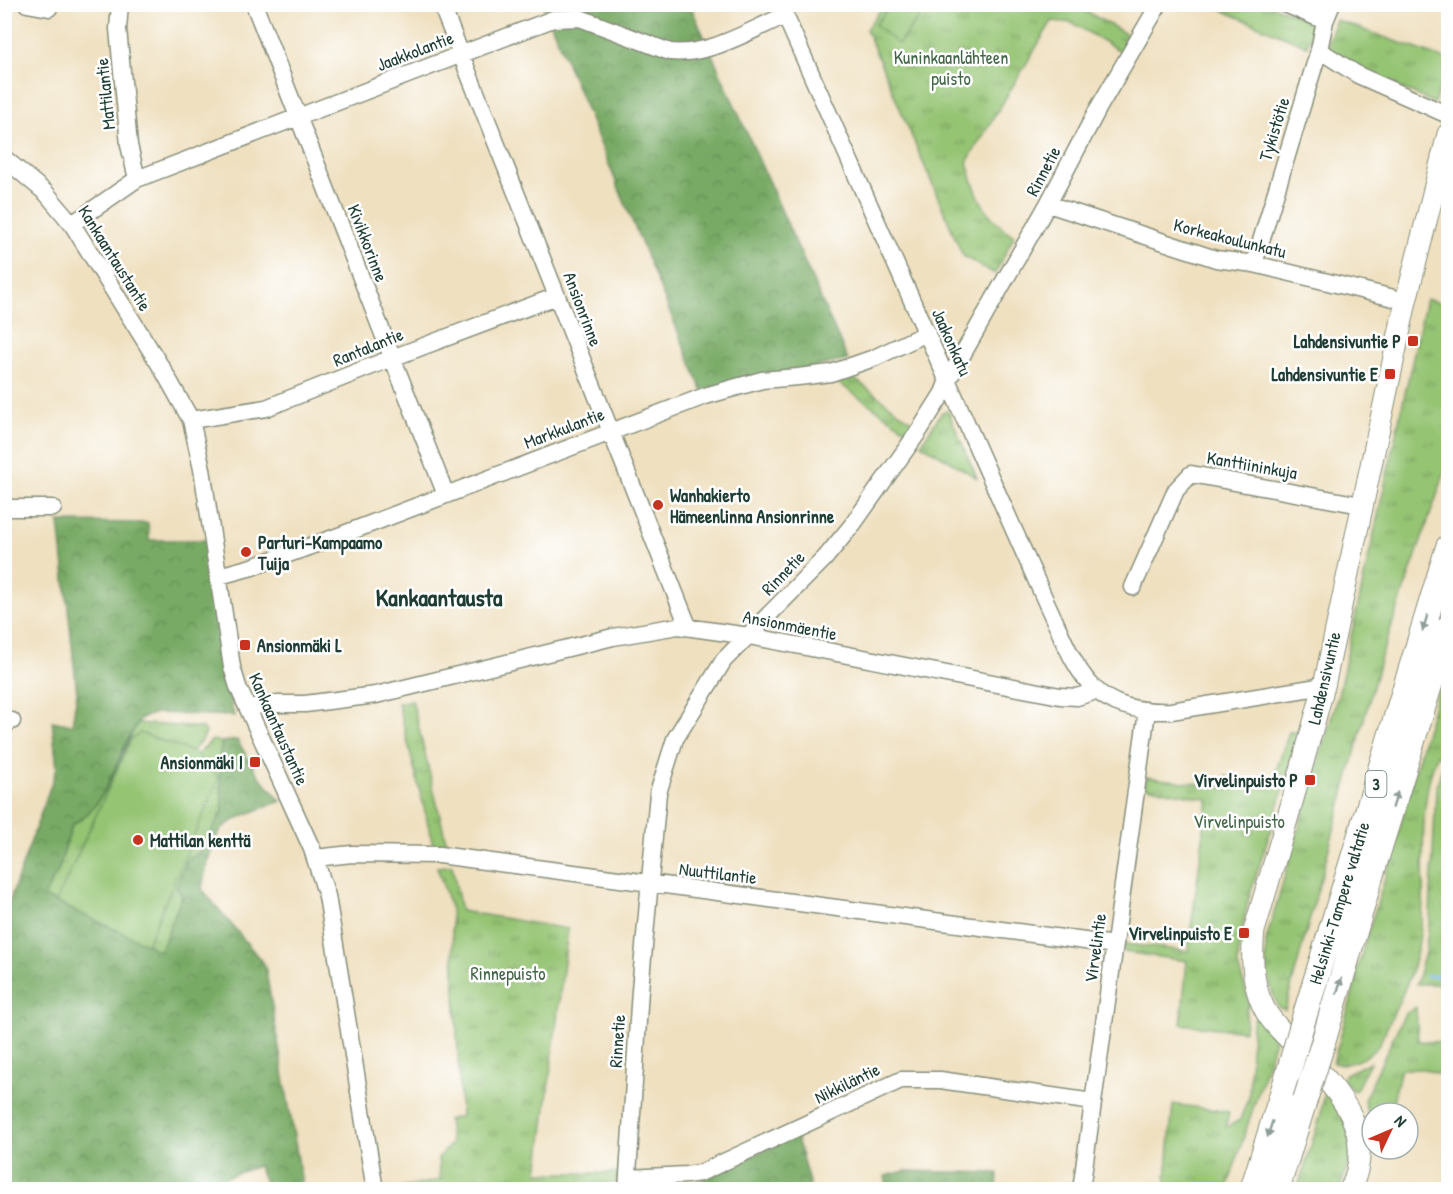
<svg xmlns="http://www.w3.org/2000/svg" width="1453" height="1194" font-family="'Patrick Hand',sans-serif">
<style>
.grass{fill:url(#grass-tufts);stroke:#5a8054;stroke-width:1.5}
.forest{fill:url(#forest-crowns);stroke:#4c744c;stroke-width:1.5}
.pitch{fill:#95c473;stroke:#5a8054;stroke-width:1.5}
.lines{fill:none;stroke-linecap:round;stroke-linejoin:round}
.stream{stroke:#80b9f1;stroke-width:3}
.minor-casing{stroke:#878e7a;stroke-width:19}
.major-casing{stroke:#878e7a;stroke-width:23}
.highway-casing{stroke:#878e7a;stroke-width:26}
.minor{stroke:#fff;stroke-width:16}
.major{stroke:#fff;stroke-width:21}
.highway{stroke:#fff;stroke-width:24}
.highway-bridge-casing{stroke:#878e7a;stroke-width:26;stroke-linecap:butt}
.highway-bridge{stroke:#fff;stroke-width:24}
.oneway{fill:#8f9e9a}
.poi-dot{fill:#c8321e;stroke:#fff;stroke-width:2}
.labels{text-anchor:middle;dominant-baseline:central;stroke-width:5;stroke-linejoin:round;paint-order:stroke}
.shield{fill:#fff;stroke:#627771;stroke-width:1.5}
.shield-label{font-size:16px;font-weight:bold;fill:#1f3d34}
.street-label{font-size:18px;fill:#1f3d34;stroke:#fff}
.park-label{font-size:18px;fill:#426647;stroke:#fff}
.poi-label{font-size:18px;font-weight:bold;fill:#1f3d34;stroke:#fff;text-anchor:end}
.district-label{font-size:24px;font-weight:bold;fill:#1f3d34;stroke:#fff}
</style>
<defs>
<pattern id="grass-tufts" width="24" height="20" patternUnits="userSpaceOnUse" patternTransform="scale(1.5)"><rect width="24" height="20" fill="#95c473"/><path d="M3 7l-1-3M5 7V3M7 7l1-3M15 17l-1-3M17 17v-4M19 17l1-3" fill="none" stroke="#79a05f"/></pattern>
<pattern id="forest-crowns" width="20" height="18" patternUnits="userSpaceOnUse" patternTransform="scale(1.5)"><rect width="20" height="18" fill="#78aa65"/><path d="M2 6a3 3 0 1 1 6 0M12 15a3 3 0 1 1 6 0" fill="none" stroke="#628c54"/></pattern>
</defs>
<rect width="100%" height="100%" fill="#fff"/>
<filter id="ink" filterUnits="userSpaceOnUse"><feTurbulence type="fractalNoise" baseFrequency=".0167" numOctaves="2"/><feDisplacementMap in="SourceGraphic" scale="12" xChannelSelector="R" yChannelSelector="G"/><feConvolveMatrix kernelMatrix="1 2 1 2 8 2 1 2 1" color-interpolation-filters="sRGB"/></filter>
<filter id="wash" filterUnits="userSpaceOnUse"><feTurbulence type="fractalNoise" baseFrequency=".008" numOctaves="4" result="noise"/><feDisplacementMap in="SourceGraphic" scale="24" xChannelSelector="R" yChannelSelector="G"/><feGaussianBlur stdDeviation="1.35" result="paint"/><feColorMatrix in="noise" values="0 0 0 0 0 0 0 0 0 0 0 0 0 0 0 0 0 1.4 0 .05"/><feComposite in="paint" operator="in"/></filter>
<g filter="url(#wash)">
<rect width="100%" height="100%" fill="#efe0c0"/>
<path class="grass" d="M 1073,4 L 1128,35 L 1120,51 L 1072,23 L 1052,21 L 967,162 C 976,195 984,217 1014,236 L 995,274 L 963,256 L 866,29 L 884,5 Z
M 1209,5 L 1271,5 L 1315,23 L 1307,46 Z
M 1336,20 L 1448,60 L 1448,69 L 1434,103 L 1368,74 L 1326,48 Z
M 1426,299 L 1448,305 L 1448,463 L 1381,657 L 1285,1010 L 1278,1007 C 1268,982 1265,967 1266,940 L 1338,695 Z
M 848,374 L 914,423 L 911,433 L 834,380 Z
M 948,411 L 977,478 L 921,444 L 942,412 Z
M 1448,657 L 1448,984 L 1416,984 L 1425,953 L 1430,916 L 1436,789 L 1445,757 L 1437,755 C 1412,818 1432,886 1417,951 C 1410,984 1392,1015 1379,1045 C 1368,1058 1349,1067 1333,1063 L 1357,978 L 1356,972 L 1396,843 L 1426,731 Z
M 412,700 L 447,845 L 433,844 L 398,703 Z
M 138,723 L 203,728 L 206,732 L 203,738 L 192,752 L 197,755 L 212,740 L 222,742 L 219,758 L 223,810 L 200,852 L 188,858 L 176,887 L 182,896 L 162,947 L 157,951 L 43,897 L 58,871 L 72,825 C 109,805 117,756 138,723 Z
M 1289,732 L 1299,732 L 1284,788 L 1248,901 L 1239,944 L 1238,965 L 1250,1005 L 1247,1007 L 1245,1031 L 1181,1024 L 1187,961 L 1124,952 L 1124,944 L 1188,951 L 1208,799 L 1145,787 L 1146,777 L 1223,787 L 1226,776 L 1271,785 Z
M 452,865 L 461,911 L 568,929 L 538,1173 L 618,1173 L 617,1183 L 536,1185 L 536,1190 L 389,1190 L 440,1180 L 438,1158 L 451,1144 L 448,1120 L 461,1116 L 451,909 L 437,867 Z
M 1416,1007 L 1418,1041 L 1448,1043 L 1448,1077 L 1423,1069 L 1401,1069 L 1390,1113 L 1372,1113 L 1372,1132 L 1364,1100 L 1404,1015 Z
M 1260,1015 L 1275,1040 L 1227,1189 L 1165,1190 L 1173,1104 L 1229,1112 L 1226,1127 L 1240,1120 L 1249,1096 L 1252,1024 L 1255,1017 Z
M 1370,1062 L 1356,1090 L 1353,1091 L 1343,1079 L 1344,1075 Z
M 1325,1087 L 1347,1122 L 1350,1158 L 1340,1189 L 1297,1190 L 1321,1114 Z"/>
<path class="forest" d="M 543,5 L 690,5 L 848,360 L 702,390 Z
M 59,522 L 148,523 L 149,540 L 206,540 L 219,650 L 234,716 L 157,713 L 141,718 C 136,726 130,734 126,743 C 112,773 103,808 72,825 L 58,871 L 44,897 L 147,944 L 157,951 L 162,947 L 182,896 L 176,887 L 188,858 L 200,852 L 223,810 L 219,758 L 222,742 L 237,740 L 259,776 L 281,801 C 267,806 229,819 221,830 C 210,845 205,871 202,889 L 265,965 L 303,1189 L 268,1189 L 258,1166 L 193,1189 L 5,1190 L 5,914 L 57,768 L 52,721 L 72,725 L 77,693 Z
M 796,1135 L 811,1189 L 703,1189 L 701,1180 Z
M 905,1171 L 998,1173 L 997,1189 L 887,1189 L 885,1176 Z"/>
<path class="pitch" d="M 891,5 L 929,5 L 898,44 L 875,25 Z
M 140,733 L 195,753 L 219,778 L 147,944 L 56,902 L 131,739 Z"/>
<g class="lines">
<path class="stream" d="M 1426,976 L 1448,976"/>
</g>
</g>
<g filter="url(#ink)">
<g class="lines">
<defs>
<path id="minor" d="M 27,4 L 49,8
M 120,4 L 118,29 L 129,145 L 137,179
M 254,4 L 446,495
M 441,4 L 688,626
M 780,4 L 1046,602 C 1077,667 1086,714 1171,711 L 1324,686
M 1285,4 L 1325,21
M 1319,50 L 1358,75 L 1448,115
M 4,158 L 46,193 L 72,224 L 163,370 L 191,420 L 202,469 L 232,667 L 238,687 L 312,849 L 327,896 L 375,1190
M 1048,204 L 1216,259 L 1254,264 L 1406,301
M 72,224 L 137,179 L 553,19 L 580,18 L 670,52 C 710,56 748,31 784,16
M 1254,264 L 1319,50 L 1325,21 L 1332,4
M 191,420 L 266,408 L 392,358 L 557,296
M 4,508 L 53,508
M 219,576 L 252,567 L 336,537 L 705,396 L 762,380 L 798,377 L 831,373 L 874,358 L 927,333
M 1133,587 L 1176,490 L 1191,474 L 1361,505
M 248,709 L 263,704 L 305,704 L 376,695 L 613,637 L 678,626 L 749,636 L 1060,696 L 1077,697 L 1096,691
M 4,723 L 12,721
M 315,858 L 352,854 L 439,855 L 1115,945
M 628,1178 L 686,1175 L 700,1173 L 901,1080 L 940,1080 L 1093,1102
M 627,1190 L 640,990 L 658,793 L 675,739 L 724,660 L 825,558 L 853,524 L 919,431 L 943,393 L 948,380 L 1048,204 L 1099,107 L 1159,4
M 1081,1190 L 1147,711"/>
<path id="major" d="M 1350,1190 C 1381,1125 1329,1083 1290,1040 C 1280,1030 1270,1020 1264,1008 C 1252,984 1251,957 1254,931 L 1291,806 L 1324,686 L 1406,301 L 1448,134"/>
<path id="highway" d="M 1303,1021 L 1448,547
M 1323,1043 L 1369,883 L 1448,627
M 1252,1190 L 1288,1074
M 1277,1190 L 1305,1100"/>
</defs>
<use href="#minor" class="minor-casing"/>
<use href="#major" class="major-casing"/>
<use href="#highway" class="highway-casing"/>
<use href="#minor" class="minor"/>
<use href="#major" class="major"/>
<use href="#highway" class="highway"/>
<defs>
<path id="highway-bridge" d="M 1288,1074 L 1303,1021
M 1305,1100 L 1323,1043"/>
</defs>
<use href="#highway-bridge" class="highway-bridge-casing"/>
<use href="#highway-bridge" class="highway-bridge"/>
</g>
<defs><path id="oneway-solid" d="M-6-.8H1V-3.2L6.5 0L1 3.2V.8H-6Z" transform="scale(1.5)"/></defs>
<g class="oneway">
<use href="#oneway-solid" transform="translate(1425 623) rotate(107)"/>
<use href="#oneway-solid" transform="translate(1395 800) rotate(-73)"/>
<use href="#oneway-solid" transform="translate(1339 986) rotate(-74)"/>
<use href="#oneway-solid" transform="translate(1270 1129) rotate(107)"/>
</g>
</g>
<g class="poi-dot">
<rect x="1407" y="335" width="12" height="12" rx="3"/>
<rect x="1384" y="368" width="12" height="12" rx="3"/>
<circle cx="658" cy="505" r="6"/>
<circle cx="246" cy="552" r="6"/>
<rect x="239" y="639" width="12" height="12" rx="3"/>
<rect x="249" y="756" width="12" height="12" rx="3"/>
<rect x="1304" y="774" width="12" height="12" rx="3"/>
<circle cx="138" cy="840" r="6"/>
<rect x="1238" y="927" width="12" height="12" rx="3"/>
</g>
<g class="labels">
<rect class="shield" x="1365.5" y="771" width="21" height="26" rx="4.5"/>
<g class="shield-label">
<text x="1376" y="784">3</text>
</g>
<g class="street-label">
<text transform="translate(415 51) rotate(-21)">Jaakkolantie</text>
<text transform="translate(105 94) rotate(-96)">Mattilantie</text>
<text transform="translate(1274 129) rotate(-73)">Tykistötie</text>
<text transform="translate(1043 171) rotate(-62)">Rinnetie</text>
<text transform="translate(1230 238) rotate(14)">Korkeakoulunkatu</text>
<text transform="translate(368 243) rotate(69)">Kivikkorinne</text>
<text transform="translate(115 258) rotate(58)">Kankaantaustantie</text>
<text transform="translate(583 309) rotate(69)">Ansionrinne</text>
<text transform="translate(952 342) rotate(66)">Jaakonkatu</text>
<text transform="translate(368 347) rotate(-22)">Rantalantie</text>
<text transform="translate(564 428) rotate(-21)">Markkulantie</text>
<text transform="translate(1252 465) rotate(10)">Kanttiininkuja</text>
<text transform="translate(783 573) rotate(-46)">Rinnetie</text>
<text transform="translate(790 625) rotate(11)">Ansionmäentie</text>
<text transform="translate(1324 678) rotate(-77)">Lahdensivuntie</text>
<text transform="translate(279 729) rotate(66)">Kankaantaustantie</text>
<text transform="translate(718 873) rotate(7)">Nuuttilantie</text>
<text transform="translate(1339 903) rotate(-73)">Helsinki-Tampere valtatie</text>
<text transform="translate(1095 948) rotate(-82)">Virvelintie</text>
<text transform="translate(617 1041) rotate(-86)">Rinnetie</text>
<text transform="translate(847 1083) rotate(-26)">Nikkiläntie</text>
</g>
<g class="park-label">
<text x="951" y="57">Kuninkaanlähteen<tspan x="951" dy="21">puisto</tspan></text>
<text x="1239" y="821">Virvelinpuisto</text>
<text x="508" y="973">Rinnepuisto</text>
</g>
<g class="poi-label">
<text x="1401" y="341">Lahdensivuntie P</text>
<text x="1378" y="374">Lahdensivuntie E</text>
<text x="670" y="495" text-anchor="start">Wanhakierto<tspan x="670" dy="21">Hämeenlinna Ansionrinne</tspan></text>
<text x="258" y="542" text-anchor="start">Parturi-Kampaamo<tspan x="258" dy="21">Tuija</tspan></text>
<text x="257" y="645" text-anchor="start">Ansionmäki L</text>
<text x="243" y="762">Ansionmäki I</text>
<text x="1298" y="780">Virvelinpuisto P</text>
<text x="150" y="840" text-anchor="start">Mattilan kenttä</text>
<text x="1232" y="933">Virvelinpuisto E</text>
</g>
<g class="district-label">
<text x="439" y="597">Kankaantausta</text>
</g>
</g>
<rect width="1453" height="1194" fill="none" stroke="#fff" stroke-width="24"/>
<g transform="translate(1390 1131) rotate(46)"><circle r="28" fill="#ffffff" stroke="#a5b1ae" stroke-width="1.5"/>
<path d="M0-4.5L10 22L0 15L-10 22Z" fill="#c8321e"/>
<text y="-9" font-size="16" font-weight="bold" text-anchor="middle" fill="#1f3d34">N</text>
</g>
</svg>
